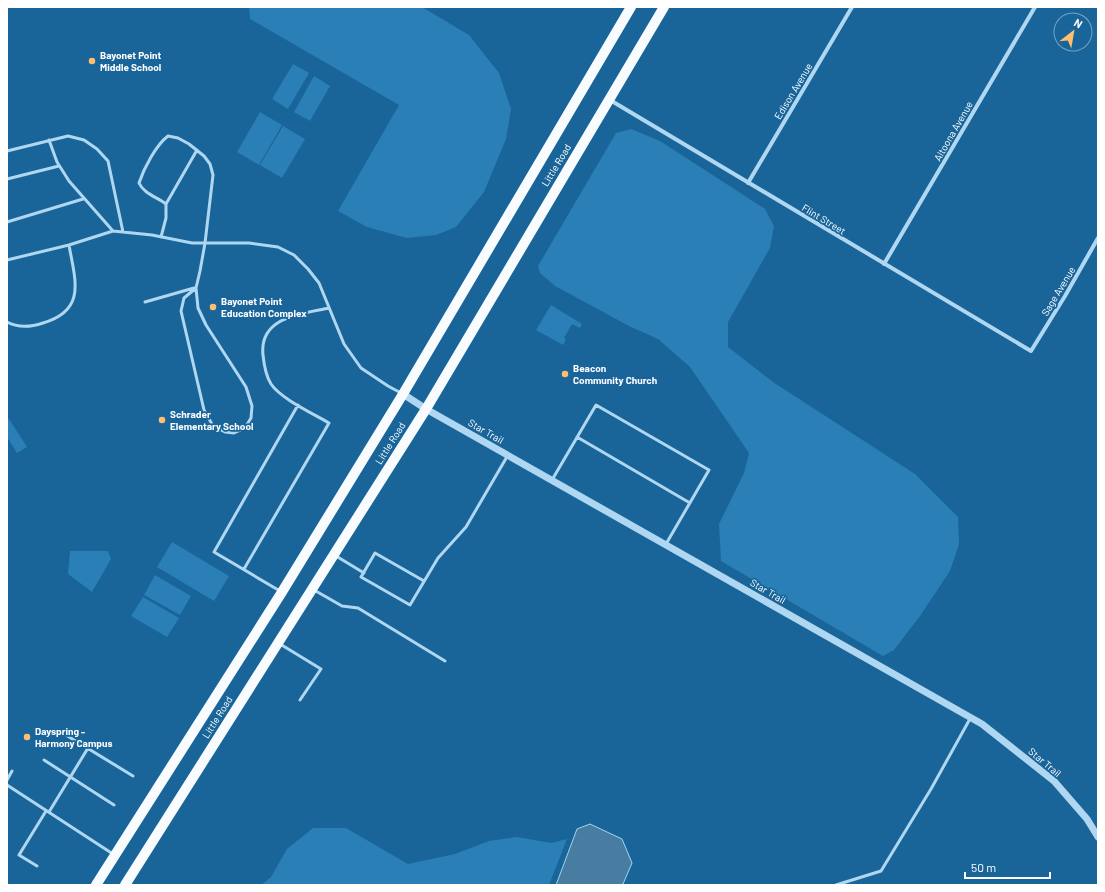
<svg xmlns="http://www.w3.org/2000/svg" width="1105" height="892" font-family="Barlow,sans-serif">
<style>
.green{fill:#297fb6}
.water{fill:#487ca0;stroke:#a2d4f3}
.lines{fill:none;stroke-linecap:round;stroke-linejoin:round}
.service{stroke:#afd7f1;stroke-width:3}
.minor{stroke:#afd7f1;stroke-width:4}
.tertiary{stroke:#afd7f1;stroke-width:7}
.primary{stroke:#f9fcff;stroke-width:10}
.poi-dot{fill:#ffbf6f;stroke:#19659a;stroke-width:1.5}
.labels{text-anchor:middle;dominant-baseline:central;stroke-width:3.5;stroke-linejoin:round;paint-order:stroke}
.poi-label{font-size:10px;font-weight:bold;fill:#fff;stroke:#19659a;text-anchor:start}
.street-label{font-size:10px;fill:#fff;stroke:#19659a}
</style>
<rect width="100%" height="100%" fill="#19659a"/>
<path class="green" d="M 249,7 L 422,7 L 469,35 L 499,73 L 511,109 L 506,139 L 484,192 L 456,227 L 436,235 L 407,238 L 367,227 L 338,211 L 399,105 L 250,19 Z
M 293,64 L 309,73 L 288,109 L 272,99 Z
M 314,76 L 330,86 L 310,121 L 294,112 Z
M 260,112 L 282,125 L 259,165 L 237,152 Z
M 283,126 L 305,139 L 282,178 L 260,165 Z
M 631,129 L 660,141 L 765,209 L 774,226 L 770,248 L 728,322 L 728,347 L 773,382 L 915,474 L 958,517 L 959,544 L 950,571 L 920,616 L 894,650 L 883,656 L 721,561 L 719,524 L 744,473 L 749,453 L 690,367 L 658,339 L 629,326 L 555,286 L 540,273 L 538,266 L 616,133 Z
M 551,305 L 582,324 L 580,328 L 572,324 L 564,338 L 566,339 L 563,345 L 536,330 Z
M 7,416 L 27,447 L 17,453 L 7,437 Z
M 172,542 L 229,576 L 214,601 L 157,567 Z
M 70,551 L 108,551 L 111,559 L 92,592 L 68,574 Z
M 155,575 L 191,596 L 180,615 L 144,595 Z
M 143,597 L 179,618 L 167,637 L 131,616 Z
M 313,828 L 346,828 L 408,864 L 455,854 L 489,841 L 517,837 L 551,843 L 567,839 L 549,885 L 261,885 L 271,877 L 287,849 Z"/>
<path class="water" d="M 590,824 L 622,839 L 632,863 L 623,884 L 620,885 L 556,885 L 577,829 Z"/>
<g class="lines">
<path class="service" d="M 49,140 L 57,162 L 69,181 L 113,231
M 7,151 L 68,136 L 84,140 L 97,149 L 108,161 L 123,232
M 7,179 L 59,166
M 166,204 L 197,150
M 7,222 L 83,199
M 161,237 L 166,218 L 166,204 C 157,197 144,194 139,183 C 144,168 156,145 168,136 L 178,138 L 189,144 L 204,156 L 210,164 L 213,175 L 205,243 L 200,271 L 196,288 L 198,308 L 206,325 L 246,387 L 252,406 L 251,418 L 245,428 L 234,433 L 225,432 L 213,426 L 204,410 L 181,311 L 184,298 L 196,288
M 7,260 L 69,245 L 113,231 L 152,235 L 192,243 L 249,243 L 278,247 L 294,255 L 308,269 L 319,283 L 344,344 L 361,368 L 388,386 L 401,393
M 145,302 L 194,288
M 7,322 C 18,328 31,327 43,323 C 87,310 75,280 69,245
M 577,437 L 690,503
M 552,480 L 596,405 L 709,470 L 666,544
M 336,556 L 364,573
M 244,569 L 329,423 C 314,414 281,399 271,384 C 266,376 264,365 263,355 C 259,317 301,314 329,308
M 424,581 L 375,553 L 361,577 L 410,605 L 438,558 L 466,527 L 508,455
M 314,590 L 342,606 L 358,608 L 445,661
M 280,591 L 214,552 L 298,405
M 280,644 L 321,669 L 300,700
M 61,732 L 133,776
M 44,760 L 114,805
M 7,780 L 12,771
M 7,785 L 113,854
M 49,812 L 88,748
M 37,866 L 19,855 L 46,811
M 836,885 L 881,871 L 931,789 L 971,717"/>
<path class="minor" d="M 610,100 L 1031,351 L 1065,296 L 1098,238
M 748,183 L 852,7
M 884,264 L 1035,7"/>
<path class="tertiary" d="M 403,394 L 426,409 L 982,724 L 1054,781 L 1087,819 L 1098,837"/>
<path class="primary" d="M 96,885 L 282,592 L 403,394 L 631,7
M 125,885 L 426,409 L 664,7"/>
</g>
<g class="poi-dot">
<circle cx="92" cy="61" r="4"/>
<circle cx="213" cy="307" r="4"/>
<circle cx="565" cy="374" r="4"/>
<circle cx="162" cy="420" r="4"/>
<circle cx="27" cy="737" r="4"/>
</g>
<g class="labels">
<g class="poi-label">
<text x="100" y="55">Bayonet Point<tspan x="100" dy="12">Middle School</tspan></text>
<text x="221" y="301">Bayonet Point<tspan x="221" dy="12">Education Complex</tspan></text>
<text x="573" y="368">Beacon<tspan x="573" dy="12">Community Church</tspan></text>
<text x="170" y="414">Schrader<tspan x="170" dy="12">Elementary School</tspan></text>
<text x="35" y="731">Dayspring -<tspan x="35" dy="12">Harmony Campus</tspan></text>
</g>
<g class="street-label">
<text transform="translate(793 91) rotate(-59)">Edison Avenue</text>
<text transform="translate(953 131) rotate(-60)">Altoona Avenue</text>
<text transform="translate(556 165) rotate(-59)">Little Road</text>
<text transform="translate(824 219) rotate(31)">Flint Street</text>
<text transform="translate(1058 291) rotate(-59)">Sage Avenue</text>
<text transform="translate(486 431) rotate(30)">Star Trail</text>
<text transform="translate(390 443) rotate(-58)">Little Road</text>
<text transform="translate(768 591) rotate(30)">Star Trail</text>
<text transform="translate(217 717) rotate(-58)">Little Road</text>
<text transform="translate(1045 762) rotate(40)">Star Trail</text>
</g>
</g>
<rect width="1105" height="892" fill="none" stroke="#ffffff" stroke-width="16"/>
<g transform="translate(1073 32) rotate(31)"><circle r="19" fill="#19659a" stroke="#75a3c2"/>
<path d="M0-3L7 15L0 10L-7 15Z" fill="#ffbf6f"/>
<text y="-6" font-size="11" font-weight="bold" text-anchor="middle" fill="#ffffff">N</text>
</g>
<path d="M965 872v6h85v-6" fill="none" stroke="#ffffff" stroke-width="2"/>
<text x="971" y="872" font-size="12" fill="#ffffff" stroke="#19659a" stroke-width="3" paint-order="stroke">50 m</text>
</svg>
